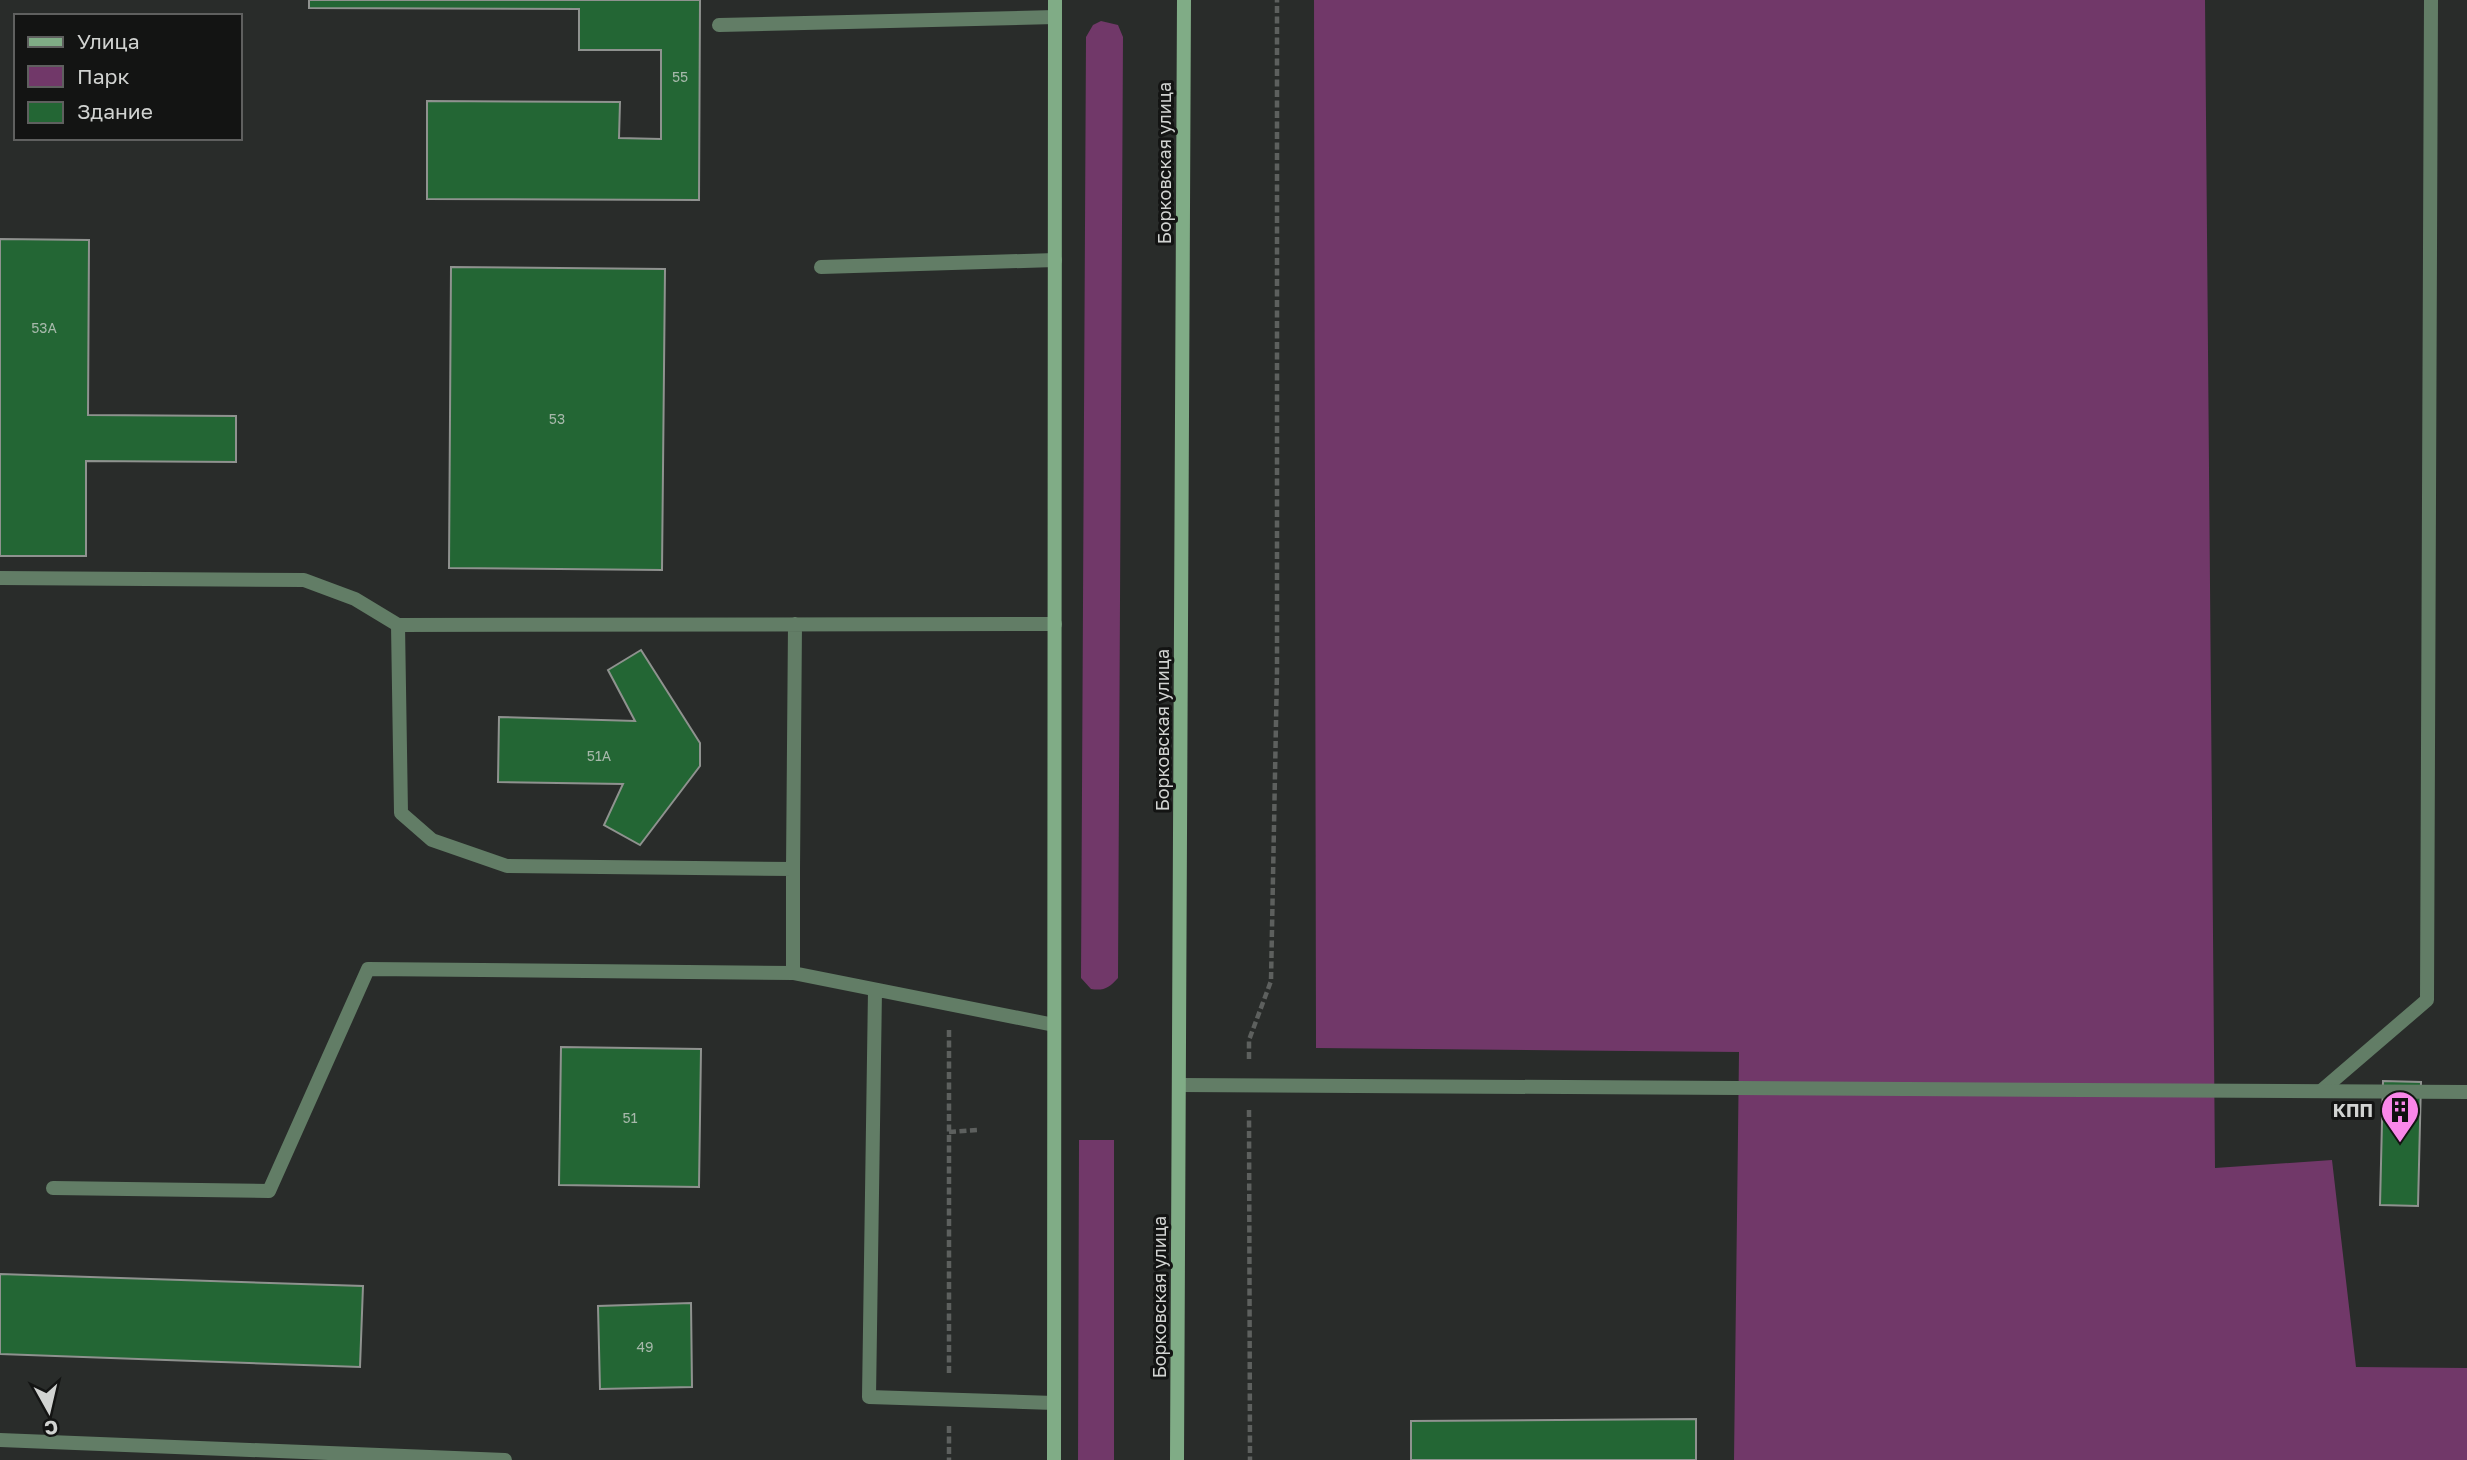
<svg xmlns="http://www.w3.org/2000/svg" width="2467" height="1460" font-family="'Golos Text',sans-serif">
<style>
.green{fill:#713869}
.building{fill:#236634;stroke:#8f928f;stroke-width:2}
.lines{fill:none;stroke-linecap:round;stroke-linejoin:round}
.path{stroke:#5d605e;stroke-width:4.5;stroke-dasharray:7 3.5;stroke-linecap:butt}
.service{stroke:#627d66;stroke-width:14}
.minor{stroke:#627d66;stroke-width:14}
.secondary{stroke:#80ac86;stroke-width:14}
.labels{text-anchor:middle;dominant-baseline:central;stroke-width:6;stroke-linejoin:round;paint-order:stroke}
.number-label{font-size:14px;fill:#a6b8aa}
.street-label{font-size:18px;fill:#d1d3d1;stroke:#131413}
.poi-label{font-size:18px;font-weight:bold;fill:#d1d3d1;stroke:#131413;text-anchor:end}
</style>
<rect width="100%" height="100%" fill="#292c2a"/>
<path class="green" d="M 1314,0 L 2205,0 L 2215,1168 L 2332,1160 L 2356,1367 L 2467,1368 L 2467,1460 L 1734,1460 L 1739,1052 L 1316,1048 Z
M 1101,21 L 1118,25 L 1123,37 L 1118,978 C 1109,988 1104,991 1091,989 L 1081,978 L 1086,37 L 1093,25 Z
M 1079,1140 L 1114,1140 L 1114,1460 L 1078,1460 Z"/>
<path class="building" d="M 309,0 L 700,0 L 699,200 L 427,199 L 427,101 L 620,102 L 619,138 L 661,139 L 661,50 L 579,50 L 579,9 L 309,8 Z
M 0,239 L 89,240 L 88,415 L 236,416 L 236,462 L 86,461 L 86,556 L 0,556 Z
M 451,267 L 665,269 L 662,570 L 449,568 Z
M 641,650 L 700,743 L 700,766 L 640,845 L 604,825 L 623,784 L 498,782 L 499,717 L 635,721 L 608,670 Z
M 561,1047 L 701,1049 L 699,1187 L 559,1185 Z
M 2383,1081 L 2421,1082 L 2418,1206 L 2380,1205 Z
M 0,1274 L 363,1286 L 360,1367 L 0,1354 Z
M 691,1303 L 692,1387 L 600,1389 L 598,1306 Z
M 1696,1419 L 1696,1460 L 1411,1460 L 1411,1421 Z"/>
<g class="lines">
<path class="path" d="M 949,1030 L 949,1375
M 1249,1059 L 1249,1040 L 1271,981 L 1277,671 L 1277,0
M 1249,1110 L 1250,1460
M 949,1132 L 977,1130
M 949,1426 L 949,1460"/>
<path class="service" d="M 719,25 L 1055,17
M 821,267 L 1055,260
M 0,578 L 304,580 L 355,599 L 398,625
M 793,869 L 795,624
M 875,990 L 869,1397 L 1054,1403
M 1054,1025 L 793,973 L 793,869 L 507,866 L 432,840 L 401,813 L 398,625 L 1055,624
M 2321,1091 L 2427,1000 L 2431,0
M 53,1188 L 269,1191 L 368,969 L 793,973
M 0,1440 L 505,1460"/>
<path class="minor" d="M 1180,1085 L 2467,1092"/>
<path class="secondary" d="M 1054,1460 L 1055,0
M 1177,1460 L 1184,0"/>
</g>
<defs>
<symbol id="building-pin" viewBox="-11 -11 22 30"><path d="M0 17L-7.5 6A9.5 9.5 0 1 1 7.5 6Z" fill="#f987e9" stroke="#131413"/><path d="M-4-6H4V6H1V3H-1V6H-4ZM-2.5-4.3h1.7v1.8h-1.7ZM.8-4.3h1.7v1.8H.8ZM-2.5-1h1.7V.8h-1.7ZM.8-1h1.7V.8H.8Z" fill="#111"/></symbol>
</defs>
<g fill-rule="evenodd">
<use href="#building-pin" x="2378" y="1088" width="44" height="60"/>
</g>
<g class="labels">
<g class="number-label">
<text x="680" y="76">55</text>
<text x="44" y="327">53А</text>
<text x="557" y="418">53</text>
<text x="599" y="755">51А</text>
<text x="630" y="1117">51</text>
<text x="645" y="1346">49</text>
</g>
<g class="street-label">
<text transform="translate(1164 163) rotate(-90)">Борковская улица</text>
<text transform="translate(1162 730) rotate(-90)">Борковская улица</text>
<text transform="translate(1159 1297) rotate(-90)">Борковская улица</text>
</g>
<g class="poi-label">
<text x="2373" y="1110">КПП</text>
</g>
</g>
<rect x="14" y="14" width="228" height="126" fill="#131413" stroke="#5f605f" stroke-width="2"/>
<rect x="28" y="37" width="35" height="10" fill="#80ac86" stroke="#5f605f" stroke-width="2"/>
<text x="77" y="49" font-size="21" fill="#d1d3d1">Улица</text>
<rect x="28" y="66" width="35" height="21" fill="#713869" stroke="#5f605f" stroke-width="2"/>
<text x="77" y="84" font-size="21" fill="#d1d3d1">Парк</text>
<rect x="28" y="102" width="35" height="21" fill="#236634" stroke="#5f605f" stroke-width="2"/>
<text x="77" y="119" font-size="21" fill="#d1d3d1">Здание</text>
<g transform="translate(49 1411) rotate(172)" stroke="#131413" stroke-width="5" paint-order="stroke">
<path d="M0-5L12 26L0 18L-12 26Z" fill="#d1d3d1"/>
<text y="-10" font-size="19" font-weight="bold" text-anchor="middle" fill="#d1d3d1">С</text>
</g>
</svg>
